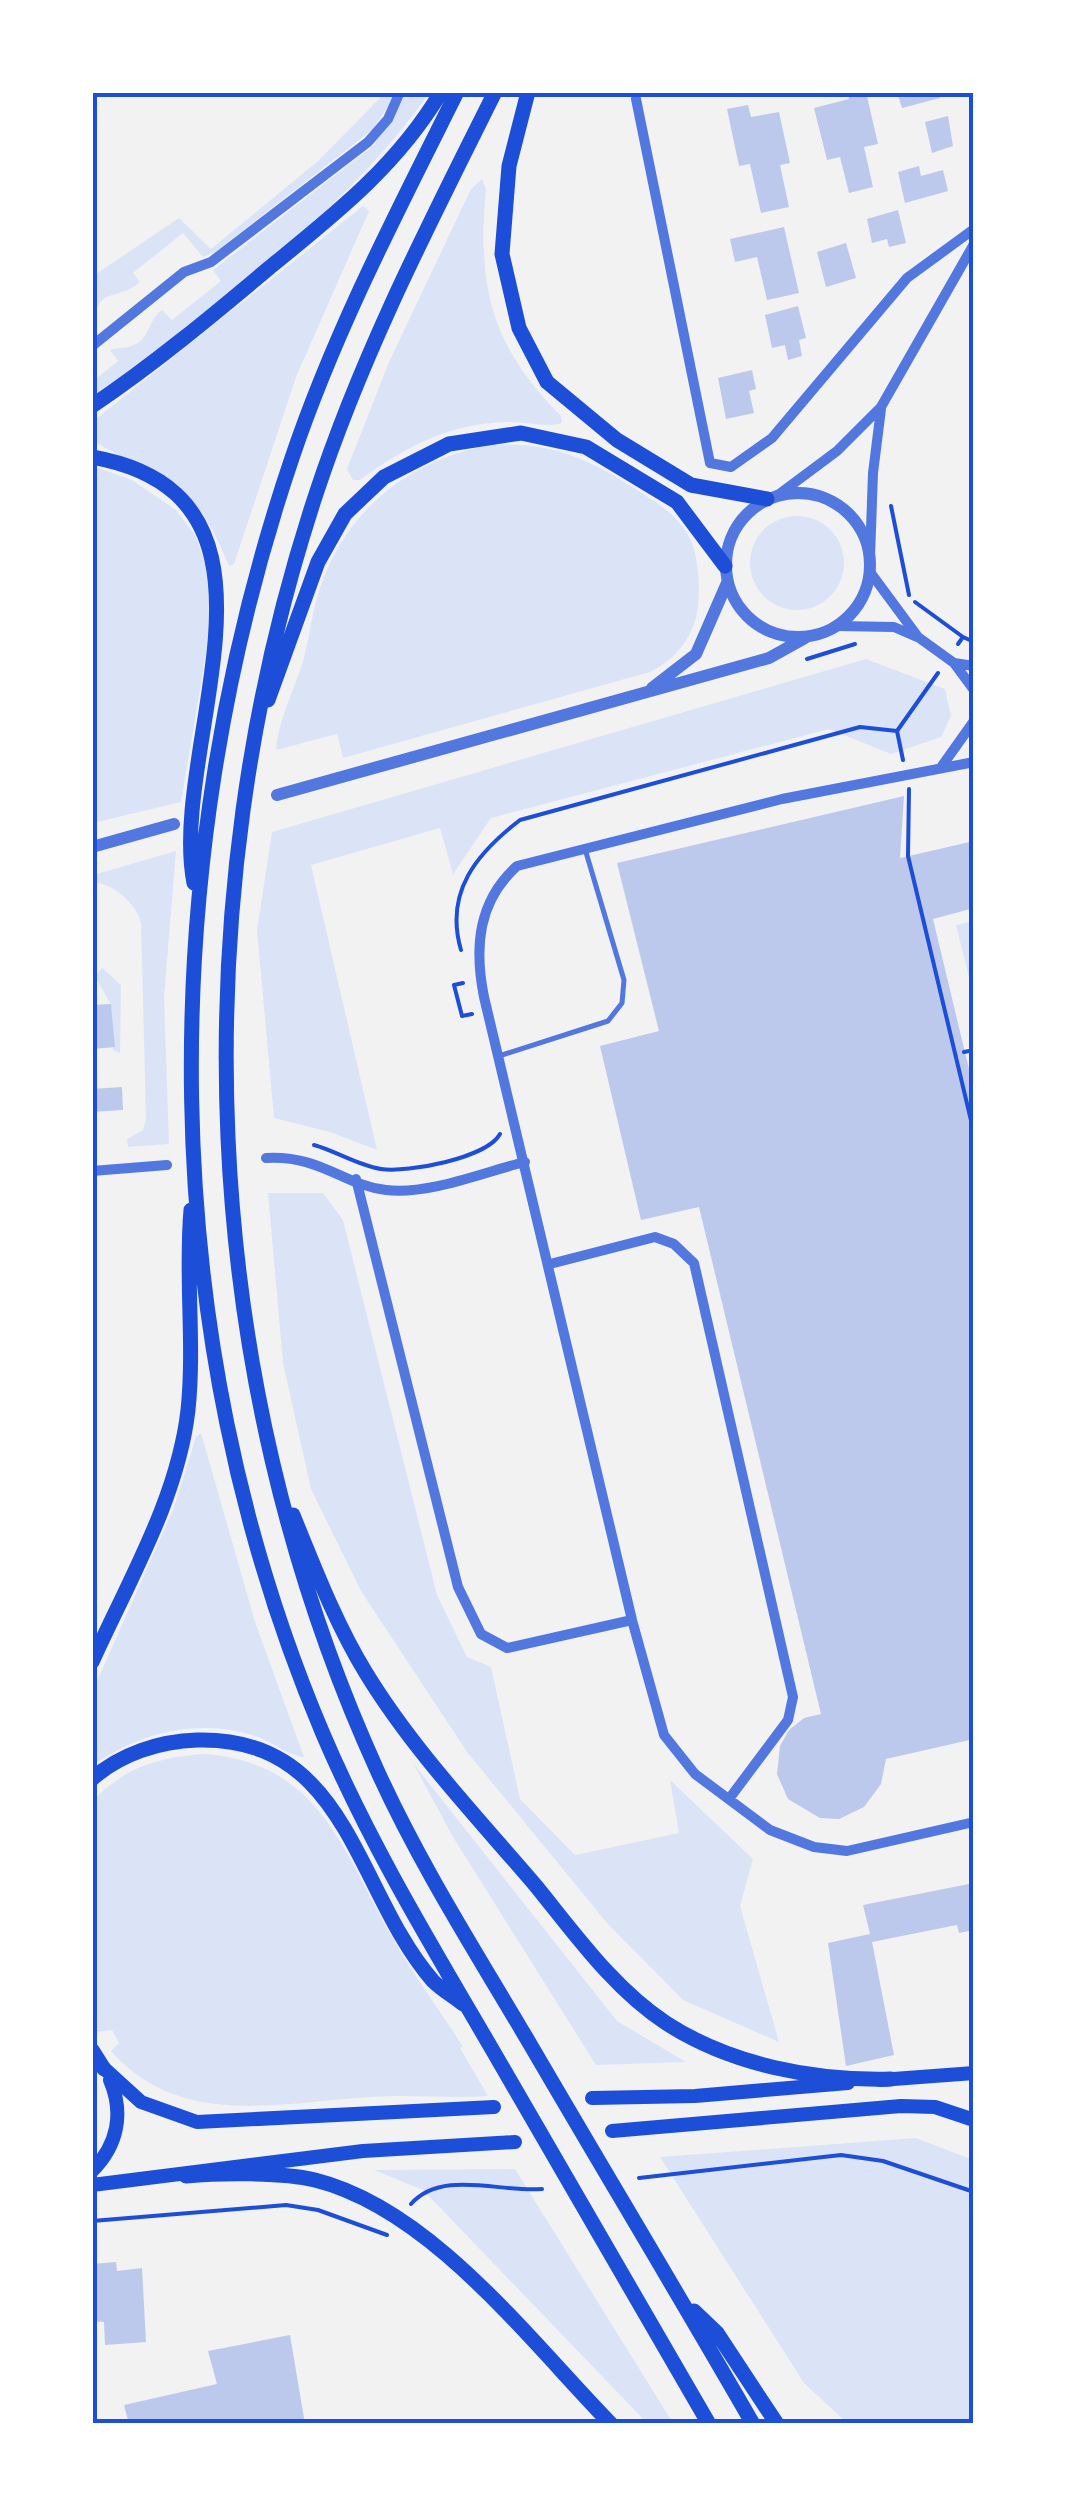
<svg xmlns="http://www.w3.org/2000/svg" width="1066" height="2516" font-family="'DejaVu Sans',sans-serif">
<style>
.green{fill:#dbe4f7}
.building{fill:#bdc9ec}
.lines{fill:none;stroke-linecap:round;stroke-linejoin:round}
.path{stroke:#1d4ed8;stroke-width:4}
.service{stroke:#5277de;stroke-width:5}
.minor{stroke:#5277de;stroke-width:10}
.tertiary{stroke:#5277de;stroke-width:12}
.secondary{stroke:#1d4ed8;stroke-width:14}
.trunk{stroke:#1d4ed8;stroke-width:15}
.neatline{fill:none;stroke:#1d4ed8;stroke-width:4}
</style>
<rect width="100%" height="100%" fill="#f2f2f2"/>
<path class="green" d="M 385,93 L 397,93 L 372,130 L 215,252 L 203,257 L 183,233 L 133,273 L 140,282 C 115,303 97,284 93,328 L 92,263 L 96,274 L 179,218 L 211,249 L 318,161 Z
M 407,93 L 429,93 C 348,210 209,313 93,396 L 93,381 L 118,361 L 110,350 C 117,347 128,349 136,344 C 150,336 149,319 162,310 L 172,320 L 221,281 L 213,270 L 373,146 Z
M 482,179 L 486,189 C 477,287 491,346 561,416 L 562,423 C 547,428 524,421 507,422 C 451,423 404,447 360,480 L 353,480 L 347,469 L 389,362 L 471,189 Z
M 363,206 L 369,211 L 296,377 L 234,564 L 229,566 C 211,522 193,489 147,466 C 130,459 112,453 97,443 L 92,422 Z
M 492,445 C 548,441 588,458 634,488 C 654,501 674,512 687,533 C 699,553 700,584 698,607 C 694,637 676,659 650,672 L 343,758 L 337,734 L 276,750 C 279,718 294,691 303,661 C 310,636 312,610 321,585 C 348,508 412,458 492,445 Z
M 93,466 L 132,480 L 176,510 L 195,535 L 207,569 L 211,610 L 207,648 L 181,802 L 93,823 Z
M750 563a47 47 0 1 1 94 0a47 47 0 1 1-94 0Z
M 866,659 L 945,689 L 951,716 L 941,737 L 891,754 L 829,729 L 491,818 L 453,874 L 440,828 L 311,865 L 377,1150 L 330,1132 L 274,1118 L 257,930 L 272,832 Z
M 176,851 L 164,997 L 169,1144 L 128,1147 L 127,1139 L 143,1130 L 146,1119 L 141,923 C 136,903 112,882 93,883 L 93,875 Z
M 973,921 L 974,921 L 973,994 L 956,925 Z
M 102,968 L 121,985 L 120,1053 L 113,1050 L 111,1005 L 95,976 Z
M 268,1193 L 323,1193 L 343,1220 L 437,1595 L 467,1657 L 491,1667 L 520,1799 L 575,1855 L 679,1833 L 670,1780 L 753,1859 L 740,1906 L 779,2042 L 683,2000 L 607,1923 L 467,1752 L 361,1591 L 311,1489 L 283,1363 Z
M 201,1433 L 255,1622 L 304,1757 C 289,1756 271,1741 255,1736 C 200,1718 138,1732 93,1766 L 93,1690 L 173,1510 L 196,1437 Z
M 207,1754 C 321,1765 342,1850 392,1937 C 413,1975 440,2010 463,2047 L 460,2048 L 488,2096 C 450,2099 411,2094 372,2097 C 280,2102 181,2130 111,2051 L 119,2043 L 112,2030 L 97,2032 L 93,2023 L 93,1801 C 124,1767 162,1756 207,1754 Z
M 413,1763 L 617,2021 L 686,2062 L 596,2065 L 453,1837 Z
M 916,2138 L 973,2160 L 973,2423 L 847,2423 L 804,2383 L 660,2157 Z
M 515,2169 L 673,2423 L 647,2423 L 423,2190 L 374,2170 Z"/>
<path class="building" d="M 847,92 L 866,92 L 878,144 L 864,147 L 873,187 L 849,193 L 840,157 L 827,160 L 814,108 L 849,99 Z
M 897,92 L 938,92 L 940,98 L 902,108 Z
M 748,105 L 751,117 L 779,112 L 790,163 L 780,165 L 789,207 L 761,213 L 750,164 L 739,166 L 727,109 Z
M 948,116 L 953,146 L 932,153 L 925,122 Z
M 919,166 L 921,176 L 943,170 L 948,191 L 905,203 L 898,172 Z
M 898,210 L 906,243 L 889,247 L 887,239 L 872,243 L 867,219 Z
M 784,227 L 799,293 L 767,300 L 757,257 L 735,262 L 730,239 Z
M 846,243 L 856,278 L 826,287 L 817,252 Z
M 798,306 L 806,338 L 799,340 L 802,356 L 788,360 L 785,345 L 772,348 L 765,315 Z
M 752,370 L 756,389 L 749,391 L 754,413 L 726,419 L 718,378 Z
M 904,796 L 900,858 L 974,841 L 974,908 L 933,919 L 974,1090 L 974,1739 L 886,1759 L 881,1784 L 864,1807 L 839,1819 L 820,1818 L 788,1799 L 777,1774 L 780,1746 L 789,1730 L 804,1718 L 821,1714 L 699,1207 L 641,1220 L 600,1046 L 659,1031 L 617,863 Z
M 111,1004 L 115,1047 L 92,1049 L 92,1005 Z
M 122,1087 L 123,1110 L 92,1112 L 92,1089 Z
M 974,1883 L 974,1930 L 959,1933 L 957,1925 L 872,1942 L 894,2055 L 846,2066 L 828,1943 L 870,1934 L 863,1905 Z
M 116,2262 L 117,2271 L 142,2268 L 146,2342 L 105,2345 L 104,2322 L 92,2321 L 92,2264 Z
M 290,2335 L 305,2424 L 129,2424 L 124,2405 L 217,2384 L 208,2351 Z"/>
<g class="lines">
<path class="path" d="M 891,506 L 909,595
M 915,602 L 963,637
M 958,644 L 963,637 L 974,642
M 807,659 L 855,644
M 903,760 L 897,731 L 938,673
M 909,789 L 908,856 L 974,1133
M 461,950 C 444,892 477,853 520,820 L 860,727 L 897,731
M 463,983 L 454,985 L 462,1016 L 472,1014
M 964,1052 L 974,1050
M 314,1145 C 336,1151 359,1166 381,1169 C 408,1173 487,1158 500,1134
M 639,2178 L 841,2155 L 883,2161 L 974,2192
M 411,2204 C 442,2169 501,2193 542,2189
M 92,2221 L 286,2205 L 318,2210 L 387,2235"/>
<path class="service" d="M 499,1056 L 608,1021 L 622,1003 L 624,980 L 585,849"/>
<path class="minor" d="M 636,99 L 710,463 L 731,467 L 772,438 L 907,278 L 974,229
M 92,346 L 184,272 L 211,262 L 368,142 L 388,119 L 400,92
M 778,495 L 837,451 L 881,407 L 974,244
M 870,557 L 873,473 L 881,409
M 870,572 L 918,637 L 954,663 L 974,690
M 837,626 L 894,627 L 917,637
M 954,663 L 974,666
M 974,762 L 782,799 L 517,866 C 478,901 474,947 484,997 L 632,1620 L 664,1735 L 695,1774 L 770,1830 L 814,1847 L 847,1851 L 974,1822
M 942,766 L 974,721
M 266,1158 C 321,1155 343,1185 386,1190 C 430,1195 483,1172 525,1162
M 92,1171 L 167,1165
M 356,1179 L 458,1587 L 481,1634 L 507,1648 L 632,1620
M 550,1264 L 655,1237 L 674,1244 L 694,1263 L 793,1697 L 788,1720 L 729,1799"/>
<path class="tertiary" d="M726 565a72 72 0 1 1 144 0a72 72 0 1 1-144 0Z
M 652,688 L 696,654 L 727,583
M 277,795 L 769,658 L 805,638
M 92,847 L 174,824"/>
<path class="secondary" d="M 96,2061 L 141,2102 L 197,2122 L 494,2107
M 880,2080 L 974,2073
M 592,2098 L 695,2096 L 848,2083
M 612,2131 L 901,2106 L 935,2107 L 974,2120
M 92,2171 C 118,2145 124,2113 110,2080
M 92,2185 L 363,2151 L 515,2142"/>
<path class="trunk" d="M 457,92 C 397,212 335,331 292,458 C 153,868 153,1334 323,1734 C 369,1842 430,1943 489,2044 C 563,2170 636,2297 709,2424
M 495,92 C 429,224 362,354 316,494 C 180,906 197,1374 377,1770 C 420,1865 477,1954 530,2044 C 604,2171 680,2297 753,2424
M 528,92 L 509,166 L 502,254 L 519,328 L 547,382 L 617,440 L 691,485 L 767,499
M 92,406 C 154,364 212,316 269,268 C 334,215 397,166 441,92
M 92,457 C 313,496 167,746 194,883
M 268,700 L 318,562 L 345,514 L 384,477 L 449,444 L 521,433 L 586,447 L 677,502 L 725,566
M 293,1515 C 315,1569 336,1624 366,1673 C 413,1750 478,1818 536,1886 C 575,1934 614,1989 666,2023 C 731,2065 814,2081 891,2079
M 92,1662 C 128,1582 178,1498 188,1410 C 195,1343 185,1276 191,1210
M 92,1779 C 120,1754 160,1741 197,1740 C 349,1736 355,1892 433,1981 C 442,1990 453,1996 463,2004
M 92,2050 L 104,2069
M 186,2176 C 219,2173 283,2172 315,2180 C 431,2209 529,2340 611,2424
M 694,2311 L 717,2333 L 777,2424"/>
</g>
<rect width="1066" height="2516" fill="none" stroke="#ffffff" stroke-width="190"/>
<rect x="95" y="95" width="876" height="2326" class="neatline"/>
</svg>
